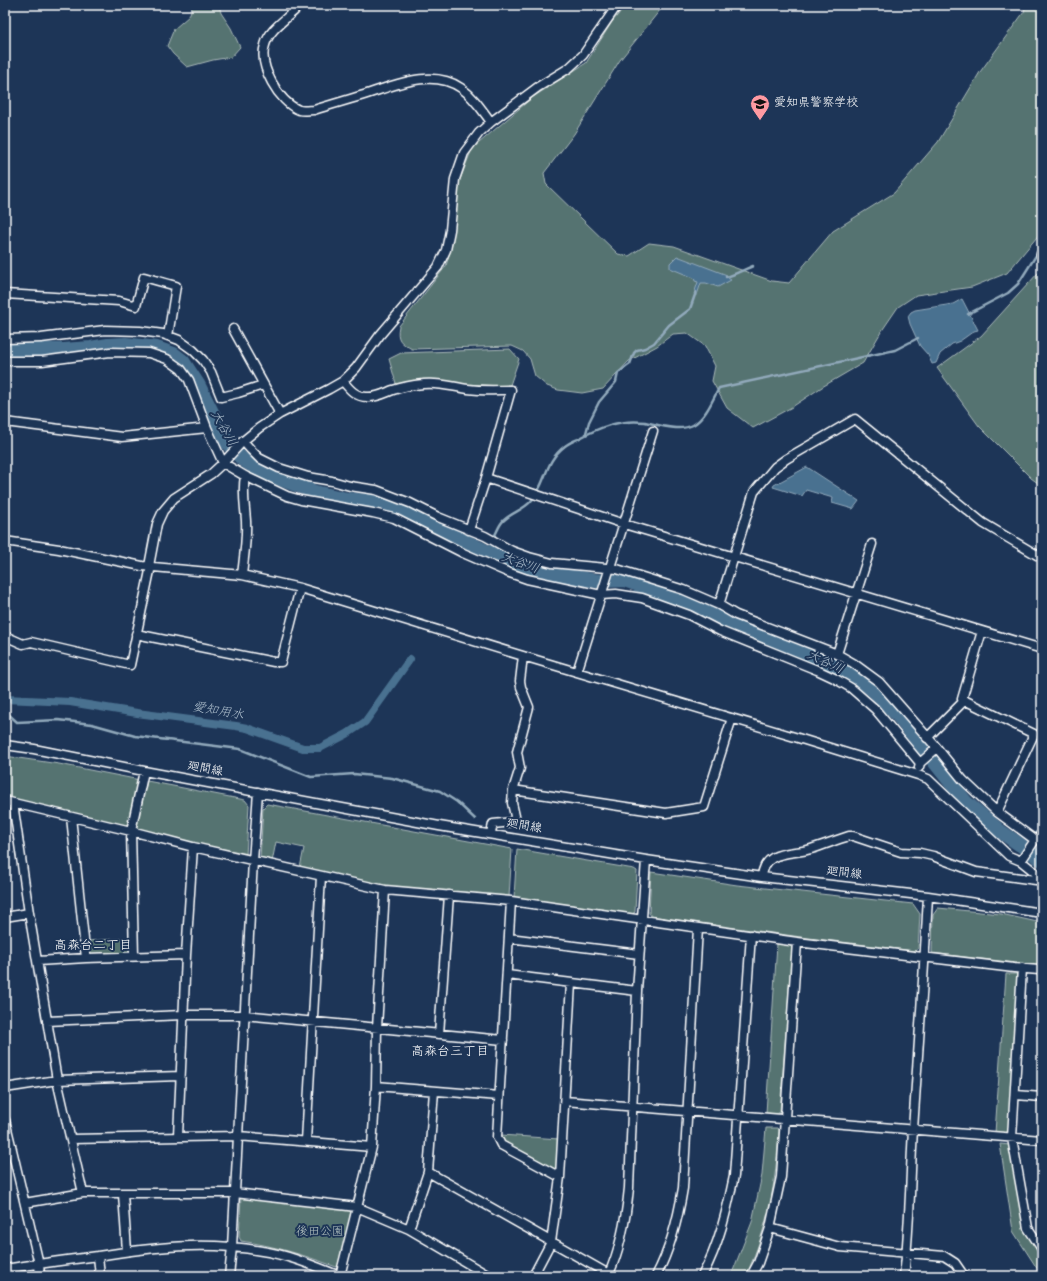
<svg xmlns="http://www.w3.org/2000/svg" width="1047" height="1281" font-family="'Gochi Hand','Klee One',sans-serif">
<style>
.green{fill:#557371;stroke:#aab9b8}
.water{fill:#4a7190;stroke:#92aabc}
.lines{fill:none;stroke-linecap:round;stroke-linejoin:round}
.stream{stroke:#92aabc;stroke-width:2.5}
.canal{stroke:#4a7190;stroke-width:8}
.river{stroke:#4a7190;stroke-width:14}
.minor-casing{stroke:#fff;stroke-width:11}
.minor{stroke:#1d3557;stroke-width:8}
.labels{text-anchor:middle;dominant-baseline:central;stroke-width:4;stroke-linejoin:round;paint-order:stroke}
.poi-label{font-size:12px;fill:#fff;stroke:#1d3557;text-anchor:start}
.street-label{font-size:12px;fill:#fff;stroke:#1d3557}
.park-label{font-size:12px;fill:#b2c0bf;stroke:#1d3557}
.water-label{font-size:13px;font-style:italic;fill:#aebfcd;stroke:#1d3557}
.neighbourhood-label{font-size:13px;fill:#fff;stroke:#1d3557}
</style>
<rect width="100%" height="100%" fill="#1d3557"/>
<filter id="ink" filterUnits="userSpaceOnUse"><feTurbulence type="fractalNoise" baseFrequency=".025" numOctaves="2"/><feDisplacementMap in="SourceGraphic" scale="8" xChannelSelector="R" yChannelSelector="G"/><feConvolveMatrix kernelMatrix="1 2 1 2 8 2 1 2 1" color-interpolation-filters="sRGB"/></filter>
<g filter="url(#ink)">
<path class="green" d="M 193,5 L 219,5 L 221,13 L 231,28 L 240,47 L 231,57 L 213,60 L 187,67 L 173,54 L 167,46 L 174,29 L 189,16 Z
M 626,5 L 664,5 L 620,60 L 574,134 L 544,173 L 546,184 L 618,254 L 629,256 L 649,243 L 674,246 L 772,281 L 789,283 L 833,231 L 894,193 L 938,142 L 980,72 L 1024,12 L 1026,5 L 1042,5 L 1042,231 L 1007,273 L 972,287 L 916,295 L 898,307 L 881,332 L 863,363 L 822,387 L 792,407 L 753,428 L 727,408 L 712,381 L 715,366 L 705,346 L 687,333 L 673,334 L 657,346 L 629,361 L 603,389 L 582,393 L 558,390 L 547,386 L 535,376 L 530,359 L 523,351 L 512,346 L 412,349 C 401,343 396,340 399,326 L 446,266 L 452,244 L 459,182 L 472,149 L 533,97 L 586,63 L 612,22 Z
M 1038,273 L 1042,274 L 1042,486 L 1031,478 L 979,426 L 937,368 L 981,336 Z
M 510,349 L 519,359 L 510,385 L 484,388 L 397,387 L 389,359 L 401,353 Z
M 5,756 L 59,764 L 140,780 L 130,824 L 126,826 L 10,799 L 5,792 Z
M 147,781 L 245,800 L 249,805 L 246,856 L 139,830 L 136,826 Z
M 267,804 L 512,849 L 509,897 L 383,887 L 300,868 L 304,848 L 276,842 L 272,862 L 260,859 L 263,808 Z
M 517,849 L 634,869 L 637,871 L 635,912 L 632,914 L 514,897 Z
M 651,872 L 737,885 L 913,904 L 920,914 L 918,949 L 915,951 L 801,937 L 651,916 L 649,913 Z
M 938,908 L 1001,914 L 1042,923 L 1042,966 L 932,953 L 933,915 Z
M 130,938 L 130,952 L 126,954 L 91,955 L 88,953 L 87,941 Z
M 777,944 L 790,945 L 792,948 L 780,1111 L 778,1114 L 766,1113 Z
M 1006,974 L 1017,974 L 1010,1134 L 995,1133 Z
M 766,1128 L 777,1128 L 779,1130 C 776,1185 768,1226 746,1276 L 731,1276 L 752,1222 L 762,1175 Z
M 501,1135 L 559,1139 L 558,1169 L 554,1171 L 502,1142 Z
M 1000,1144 L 1010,1145 L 1025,1228 L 1042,1253 L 1042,1276 L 1013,1231 Z
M 241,1197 L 350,1210 L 352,1213 L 339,1268 C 307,1256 276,1246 241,1241 L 239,1237 Z"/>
<path class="water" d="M 677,256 L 727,275 L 728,278 L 731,280 L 718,287 L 706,283 L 701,283 L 697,295 L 694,294 L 698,282 L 695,281 L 694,278 L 670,268 L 670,263 Z
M 962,299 L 978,330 L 974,331 L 960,341 L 952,344 L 940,354 L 936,363 L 932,364 L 928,355 L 920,346 L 910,324 L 908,316 L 911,312 L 915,310 L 953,304 Z
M 807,467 L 859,501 L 853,509 L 832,503 L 833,498 L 806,490 L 802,496 L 773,487 L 774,485 Z"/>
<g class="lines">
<path class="stream" d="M 726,277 C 734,275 745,269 753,266
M 968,314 L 1008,293 L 1018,284 L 1042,246
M 586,433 L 589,422 L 599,402 L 616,382 L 618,373 L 630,364 L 634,353 L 637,350 L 645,348 L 654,343 L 669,325 L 690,309 L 696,292
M 494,537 C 497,532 499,525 503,521 C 512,512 524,510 532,500 C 547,482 544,462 565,446 C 569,443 574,441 578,439 C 600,427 619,419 645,422 C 659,425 679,432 693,425 C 706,417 712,401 719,388 L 895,350 L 918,338
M 5,711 L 17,722 L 58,720 L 92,724 L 135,736 L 240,749 L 311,777 L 354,774 L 392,778 L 440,791 L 457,802 L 475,819
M 1032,835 L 1042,829
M 1017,843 L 1023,840"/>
<path class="canal" d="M 5,699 L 70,702 L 137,713 L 236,726 L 247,728 L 303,748 L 320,748 L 347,734 L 365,722 L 410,659"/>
<path class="river" d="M 5,349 L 63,350 L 91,348 L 108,345 L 125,344 L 157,348 L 174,354 L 183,361 L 198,384 L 228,444 L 242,459 L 264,473 L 315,492 L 347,499 L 385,503 L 488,552 L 534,571 L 598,581 L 624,580 L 688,602 L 742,629 L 835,665 L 856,677 L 874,691 L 898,716 L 966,802 L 1000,831 L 1042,860"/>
<defs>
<path id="minor" d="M 296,5 L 295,10 C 284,21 269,30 265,45 C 258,66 279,102 299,110 C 303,111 310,110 314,110 C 333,104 351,99 370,93 C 398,84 433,69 461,88 C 474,97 482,110 491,122
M 1041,254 L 1042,255
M 5,294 L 119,301 L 136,306 L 144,277 L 176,286 L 168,336
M 233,329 L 280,414
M 5,339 L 41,338 L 105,330 L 140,331 L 163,334 L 179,340 L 193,350 L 203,360 L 211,372 L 221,397 L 238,393 L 263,385
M 5,361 L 42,361 L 110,352 L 149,353 L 167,359 L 181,369 L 189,380 L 207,428 L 223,463 L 245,476 L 287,496 L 301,500 L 373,513 L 394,518 L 463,553 L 507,572 L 527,579 L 601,595 L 616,594 L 642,598 L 689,615 L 720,631 L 817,670 L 834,678 L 851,688 L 875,709 L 920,763
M 343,381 C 349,389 356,397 367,397 C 376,398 385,393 393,390 C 402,387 413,385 423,384 C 439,382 453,387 468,389 C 483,391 497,390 511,390 L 486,478 L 469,530
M 5,422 L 122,437 L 207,428
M 243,441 L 251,450 L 259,458 L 279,468 L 308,477 L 332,481 L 350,486 L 376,490 L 410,503 L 438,517 L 485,536 L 512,551 L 529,557 L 552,563 L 617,569 L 684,590 L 719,605 L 736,615 L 837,654 L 853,663 L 879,682 L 937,748 L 963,780 L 997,812 L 1035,840
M 486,478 L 624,524 L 1042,649
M 5,541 L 59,549 L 142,566 L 242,575 L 300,588 L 523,656 L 798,738 L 918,775 L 928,779 L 1009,856 L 1021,861 L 1042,878
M 149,566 L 157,524 L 163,511 L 174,498 L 211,474 L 223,463 L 243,441 L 259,428 L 280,414 L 329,389 L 343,381 L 356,368 L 380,335 L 438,267 L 446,250 L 450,230 L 455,179 L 464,153 L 479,133 L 491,122 L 538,87 L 569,68 L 583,55 L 614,10 L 619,5
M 242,575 C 244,557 247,539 246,521 C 245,505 242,492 245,476
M 719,605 L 754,492 L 775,467 L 786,459 L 855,419 L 983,523 L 1042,558
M 982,631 L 962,699 L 1034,734 L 997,812
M 136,634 L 274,662 L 281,662 L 300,588
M 5,636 L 23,644 L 31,642 L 130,665 L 151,566
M 837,654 L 872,544
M 577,672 L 653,431
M 927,738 L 965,700
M 5,745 L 34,749 L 144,771 L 439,826 L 646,860 L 762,877 L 928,896 L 1042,913
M 919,767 L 920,763 L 937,748
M 513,790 L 666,813 L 704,807 L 732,718
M 5,801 L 131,831 L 193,847 L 385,890 L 511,901 L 797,942 L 1014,968 L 1039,970 L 1042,971
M 13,803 L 29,913 L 57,1080 L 83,1193
M 71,817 L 86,958
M 491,833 L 493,824 L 513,822 L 515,816 L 512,803 L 513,790 L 520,768 L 517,752 L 529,707 L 521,687 L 520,681 L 523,656
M 1021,861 L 1035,840 L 1042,835
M 762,877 C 764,849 792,855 811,849 C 824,845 836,840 849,836 L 853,836 L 901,852 L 920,853 L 933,856 L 976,872 L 1036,880 L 1041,878
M 511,901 L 497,1137 L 501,1145 L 560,1177
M 5,917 L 29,913
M 509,938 L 639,954
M 134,956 L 131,831 L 144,771
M 38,961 L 86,958 L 186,955
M 1022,968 L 1012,1138 L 1028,1228 L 1042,1249
M 507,975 L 637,991
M 47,1021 L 183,1015 L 244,1015 L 503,1040
M 439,1034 L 449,895
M 376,1086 L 499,1096
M 5,1088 L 57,1080 L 180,1076
M 1016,1095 L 1042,1097
M 565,1101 C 724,1114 883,1128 1042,1140
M 5,1120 L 39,1264 L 40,1276
M 178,1136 L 186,955 L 193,847
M 71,1139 L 238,1136 L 372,1147
M 306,1141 L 321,876
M 428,1172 L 612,1276
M 123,1194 L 127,1251
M 25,1203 L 83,1193 L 235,1193 L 357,1207 L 409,1229 L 489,1276
M 770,1228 L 840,1247 L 944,1256 L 955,1263 L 964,1276
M 409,1229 L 428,1172 L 434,1091
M 98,1256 L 100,1276
M 5,1269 C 36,1264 67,1260 98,1256 C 154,1247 205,1241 262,1251 C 289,1255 314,1266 340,1276
M 229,1276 L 232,1247 L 253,861 L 258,792
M 340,1276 L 372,1147 L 376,1086 L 377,1028 L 385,890
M 533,1276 L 551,1242 L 560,1177 L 571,983
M 608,1276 C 621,1248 626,1219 629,1188 L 637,991 L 646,860
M 656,1276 C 671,1248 678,1219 683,1188 L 698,928
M 702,1276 C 719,1245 727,1210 734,1176 L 751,935
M 751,1276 L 758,1263 L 770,1228 L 781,1177 L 797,942
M 904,1276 C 910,1228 910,1179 913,1130 C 918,1052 924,974 928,896"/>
</defs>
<use href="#minor" class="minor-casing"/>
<use href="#minor" class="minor"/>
</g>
</g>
<defs>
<symbol id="school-pin" viewBox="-11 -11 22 30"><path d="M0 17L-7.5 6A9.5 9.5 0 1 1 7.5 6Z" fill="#ff9aa2" stroke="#1d3557"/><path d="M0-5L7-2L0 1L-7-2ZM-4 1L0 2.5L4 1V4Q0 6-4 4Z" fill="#111"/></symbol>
</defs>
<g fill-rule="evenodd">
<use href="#school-pin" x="749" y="93" width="22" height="30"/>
</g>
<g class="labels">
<g class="poi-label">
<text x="774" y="104">愛知県警察学校</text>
</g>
<g class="street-label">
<text transform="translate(205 770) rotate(11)">廻間線</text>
<text transform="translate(524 827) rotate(10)">廻間線</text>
<text transform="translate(844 874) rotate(7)">廻間線</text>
</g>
<g class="park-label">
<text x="320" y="1233">後田公園</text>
</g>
<g class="water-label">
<text transform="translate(223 429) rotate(60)">大谷川</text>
<text transform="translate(520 564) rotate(20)">大谷川</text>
<text transform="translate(825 663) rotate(25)">大谷川</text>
<text transform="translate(218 712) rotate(10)">愛知用水</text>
</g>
<g class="neighbourhood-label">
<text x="93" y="946">高森台二丁目</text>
<text x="450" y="1052">高森台三丁目</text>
</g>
</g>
<rect width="1047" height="1281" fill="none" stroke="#1d3557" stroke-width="20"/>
<rect x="10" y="10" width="1027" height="1261" fill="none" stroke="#fff" stroke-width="1.5" filter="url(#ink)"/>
</svg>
